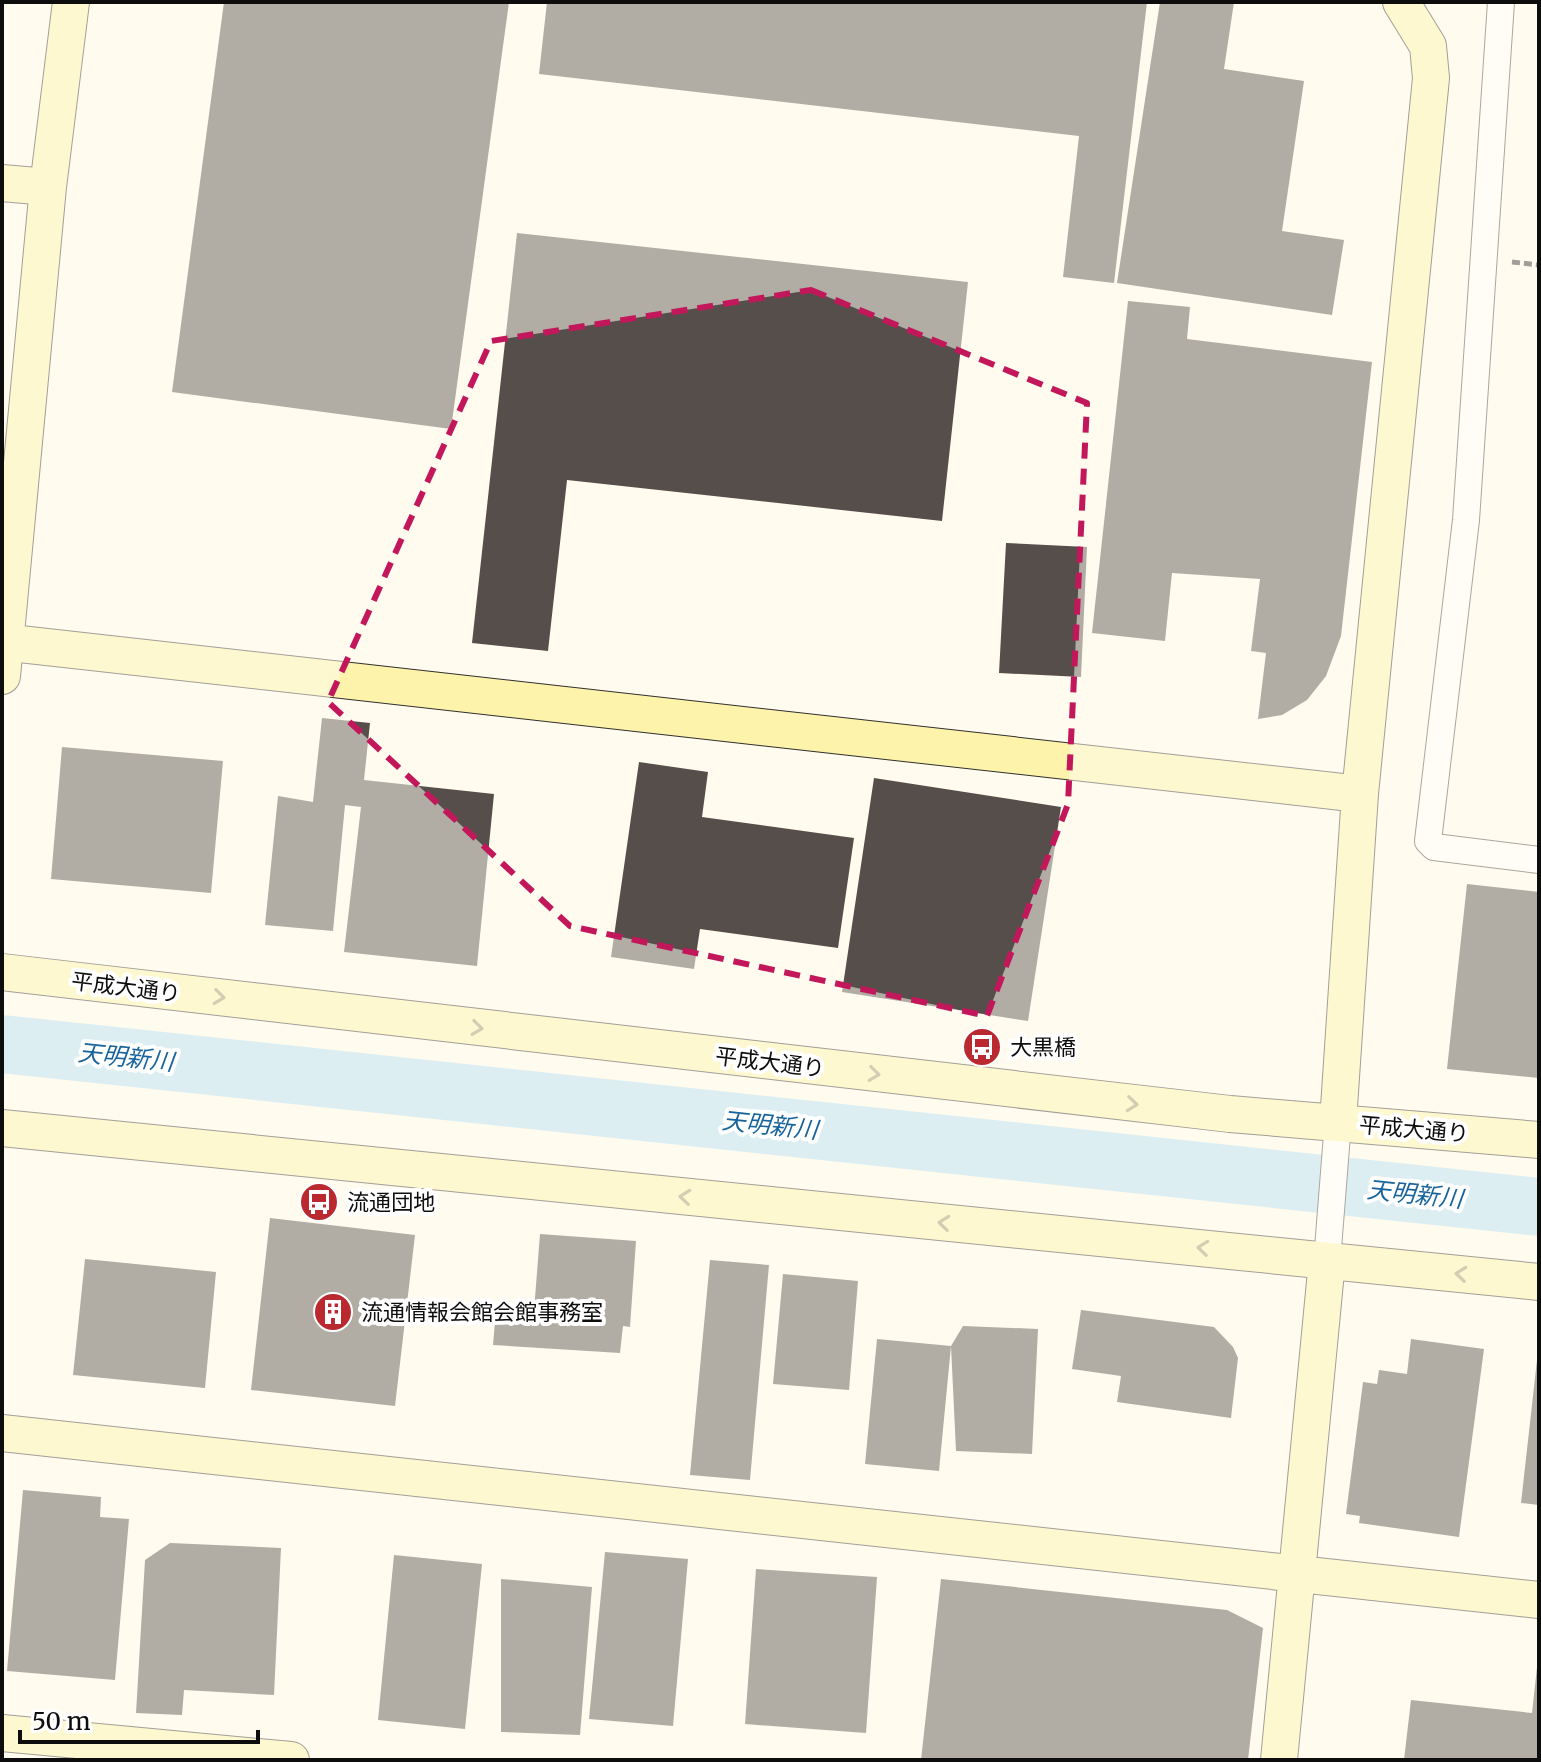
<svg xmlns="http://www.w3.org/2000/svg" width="1541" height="1762" font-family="Merriweather,'Noto Sans JP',serif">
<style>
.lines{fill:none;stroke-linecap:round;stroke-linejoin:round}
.river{stroke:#b4ddf5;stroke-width:58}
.building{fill:#564e4a}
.street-casing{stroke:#404040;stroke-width:28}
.secondary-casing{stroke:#2f2f2f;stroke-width:38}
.path{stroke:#2f2f2f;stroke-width:5;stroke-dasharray:8 4;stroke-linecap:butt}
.street{stroke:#fff;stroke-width:26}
.secondary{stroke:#fdf3aa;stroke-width:36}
.oneway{stroke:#9d976b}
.marked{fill:none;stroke:#c2185b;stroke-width:6;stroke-dasharray:16 10;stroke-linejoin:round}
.labels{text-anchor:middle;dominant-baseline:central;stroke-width:8;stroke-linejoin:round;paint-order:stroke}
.street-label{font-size:22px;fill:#0d0d0d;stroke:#fff}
.poi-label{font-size:22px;fill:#0d0d0d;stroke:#fff;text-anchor:start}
.water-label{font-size:24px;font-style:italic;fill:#19649c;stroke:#fff}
</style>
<rect width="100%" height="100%" fill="#fffbee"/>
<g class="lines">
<path class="river" d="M 2,1044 L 1539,1207"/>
</g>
<path class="building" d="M 224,2 L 509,2 L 451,429 L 172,392 Z
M 547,2 L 1147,2 L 1114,283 L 1063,277 L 1079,136 L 539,74 Z
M 1160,2 L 1234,2 L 1224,69 L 1304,81 L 1282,231 L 1344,240 L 1332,315 L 1117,283 Z
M 517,233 L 968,282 L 942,521 L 567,480 L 548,651 L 472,643 Z
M 1128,301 L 1190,307 L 1187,339 L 1372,362 L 1341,636 L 1326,676 L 1307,700 L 1282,715 L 1258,719 L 1266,653 L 1251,651 L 1260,579 L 1172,573 L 1165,641 L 1092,633 Z
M 1006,543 L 1087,547 L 1081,677 L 999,673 Z
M 322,718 L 370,723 L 364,780 L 494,794 L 477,966 L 344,952 L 361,807 L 345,805 L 333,931 L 265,925 L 278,796 L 313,802 Z
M 62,747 L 223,761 L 211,893 L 51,879 Z
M 639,762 L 708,772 L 702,817 L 854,838 L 838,948 L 700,929 L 694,969 L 611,957 Z
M 874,778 L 1061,807 L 1028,1021 L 842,992 Z
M 1467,884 L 1539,892 L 1539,1078 L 1447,1069 Z
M 270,1218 L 415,1235 L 395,1406 L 251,1390 Z
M 540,1234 L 636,1241 L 630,1327 L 623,1326 L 620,1353 L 493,1345 L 496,1309 L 534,1311 Z
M 85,1259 L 216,1272 L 205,1388 L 73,1375 Z
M 710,1260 L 769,1265 L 750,1480 L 690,1475 Z
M 783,1274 L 858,1281 L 849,1390 L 773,1384 Z
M 1081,1310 L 1214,1327 L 1233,1347 L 1238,1358 L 1231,1418 L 1117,1402 L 1121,1376 L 1072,1369 Z
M 963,1326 L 1038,1329 L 1032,1454 L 956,1451 L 951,1346 Z
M 877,1339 L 951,1346 L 939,1471 L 865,1464 Z
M 1411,1339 L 1484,1349 L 1459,1537 L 1359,1523 L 1360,1516 L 1346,1514 L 1363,1382 L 1377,1384 L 1379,1370 L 1407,1374 Z
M 1537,1360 L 1539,1360 L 1539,1505 L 1521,1503 Z
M 23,1490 L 101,1497 L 100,1517 L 129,1519 L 115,1680 L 7,1671 Z
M 170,1543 L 281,1548 L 274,1695 L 184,1690 L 182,1715 L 136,1713 L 145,1560 Z
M 605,1552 L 688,1559 L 673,1726 L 589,1719 Z
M 394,1555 L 482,1564 L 465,1729 L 378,1720 Z
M 756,1569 L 877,1577 L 866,1733 L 745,1724 Z
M 501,1579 L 592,1587 L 580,1735 L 501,1732 Z
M 941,1579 L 1227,1610 L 1263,1628 L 1248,1760 L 921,1760 Z
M 1537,1667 L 1539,1760 L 1404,1760 L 1411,1700 L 1532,1713 Z"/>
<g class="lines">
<defs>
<path id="street" d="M 1501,2 L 1466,520 L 1428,841 L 1434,847 L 1539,860
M 1327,1261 L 1338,1122"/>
<path id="secondary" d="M 2,183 L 48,187
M 2,642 L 1360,794
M 2,676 L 48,187 L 71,2
M 2,972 L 1230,1114 L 1539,1140
M 1338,1122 L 1360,794 L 1431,78 L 1428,46 L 1401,2
M 2,1128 L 1539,1282
M 2,1433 L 1539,1600
M 2,1733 L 291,1760
M 1279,1760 L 1327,1261"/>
</defs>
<use href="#street" class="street-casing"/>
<use href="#secondary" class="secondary-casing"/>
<path class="path" d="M 1512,262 L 1539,265"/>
<use href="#street" class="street"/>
<use href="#secondary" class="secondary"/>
</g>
<defs><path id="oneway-chevron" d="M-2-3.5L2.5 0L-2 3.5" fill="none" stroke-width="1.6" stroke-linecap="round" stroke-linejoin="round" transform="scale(2)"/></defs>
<g class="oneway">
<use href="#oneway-chevron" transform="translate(219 997) rotate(7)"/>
<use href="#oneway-chevron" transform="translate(477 1028) rotate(7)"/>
<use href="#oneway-chevron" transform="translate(874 1074) rotate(7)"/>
<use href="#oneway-chevron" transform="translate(1132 1104) rotate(6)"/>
<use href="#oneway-chevron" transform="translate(685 1197) rotate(-174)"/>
<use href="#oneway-chevron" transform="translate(944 1223) rotate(-174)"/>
<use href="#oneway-chevron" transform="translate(1203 1248) rotate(-174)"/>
<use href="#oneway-chevron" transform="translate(1461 1274) rotate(-174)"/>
</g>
<path d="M0 0H1541V1762H0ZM 811,290 L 1087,403 L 1068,804 L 987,1016 L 570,926 L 328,702 L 491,341 Z" fill="#fffbee" fill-opacity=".55" fill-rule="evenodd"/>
<path class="marked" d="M 811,290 L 1087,403 L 1068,804 L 987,1016 L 570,926 L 328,702 L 491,341 Z"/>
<defs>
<symbol id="bus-disc" viewBox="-11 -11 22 22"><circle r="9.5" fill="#ba2830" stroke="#fff"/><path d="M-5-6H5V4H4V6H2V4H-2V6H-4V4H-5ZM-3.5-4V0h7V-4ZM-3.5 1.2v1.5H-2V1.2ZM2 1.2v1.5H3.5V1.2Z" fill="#fff"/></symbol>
<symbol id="building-disc" viewBox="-11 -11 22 22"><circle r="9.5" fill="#ba2830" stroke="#fff"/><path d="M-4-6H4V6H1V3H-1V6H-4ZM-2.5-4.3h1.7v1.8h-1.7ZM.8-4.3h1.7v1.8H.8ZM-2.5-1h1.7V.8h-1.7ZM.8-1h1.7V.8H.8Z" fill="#fff"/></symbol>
</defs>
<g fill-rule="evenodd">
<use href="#bus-disc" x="960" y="1025" width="44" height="44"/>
<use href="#bus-disc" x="297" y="1180" width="44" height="44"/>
<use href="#building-disc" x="311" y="1290" width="44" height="44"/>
</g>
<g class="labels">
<g class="street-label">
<text transform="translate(126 987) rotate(7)">平成大通り</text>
<text transform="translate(770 1062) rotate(7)">平成大通り</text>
<text transform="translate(1414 1129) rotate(5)">平成大通り</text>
</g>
<g class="poi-label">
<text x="1010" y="1047">大黒橋</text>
<text x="347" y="1202">流通団地</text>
<text x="361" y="1312">流通情報会館会館事務室</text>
</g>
<g class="water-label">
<text transform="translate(126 1057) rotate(6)">天明新川</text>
<text transform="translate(770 1125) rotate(6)">天明新川</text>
<text transform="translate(1415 1194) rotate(6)">天明新川</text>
</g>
</g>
<rect width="1541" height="1762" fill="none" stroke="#0d0d0d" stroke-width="8"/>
<path d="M20 1730v12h238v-12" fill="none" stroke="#0d0d0d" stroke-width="4"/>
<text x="32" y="1730" font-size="24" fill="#0d0d0d" stroke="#ffffff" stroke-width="6" paint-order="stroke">50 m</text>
</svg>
